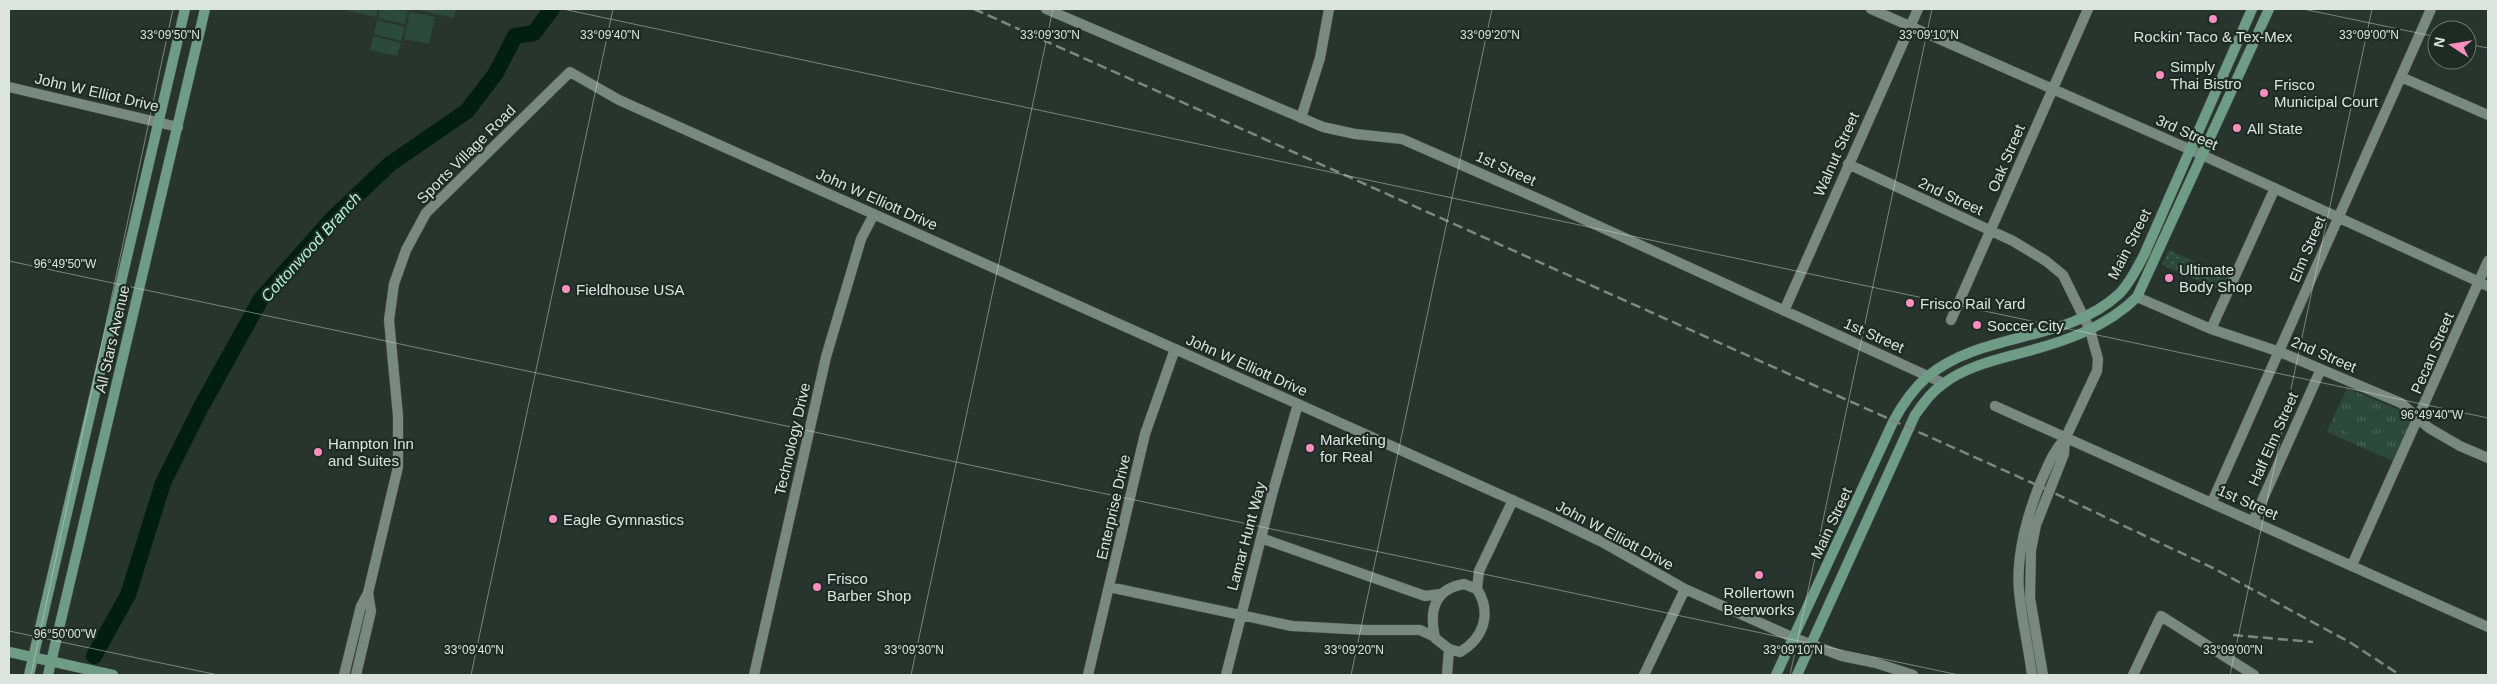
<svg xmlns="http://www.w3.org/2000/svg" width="2497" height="684" font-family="Helvetica,sans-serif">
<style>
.grass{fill:url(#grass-dots)}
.park{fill:url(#park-tufts)}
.pitch{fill:#2c4a3b}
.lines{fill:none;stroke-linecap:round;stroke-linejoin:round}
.river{stroke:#001e11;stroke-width:16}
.street-casing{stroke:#46514b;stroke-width:11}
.secondary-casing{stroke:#46514b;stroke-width:11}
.street{stroke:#798880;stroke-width:10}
.secondary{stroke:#6f9c87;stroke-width:10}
.rail{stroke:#7d8882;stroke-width:2.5;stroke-dasharray:10 5;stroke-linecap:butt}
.ticks{fill:none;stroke:#dbe4df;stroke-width:1;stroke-opacity:0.45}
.poi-dot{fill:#fd8ec0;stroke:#1e2b25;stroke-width:2}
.labels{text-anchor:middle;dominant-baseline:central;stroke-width:4.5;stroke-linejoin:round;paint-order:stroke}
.poi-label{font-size:15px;fill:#dbe4df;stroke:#1e2b25;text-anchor:start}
.street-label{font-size:15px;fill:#dbe4df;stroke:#1e2b25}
.water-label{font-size:16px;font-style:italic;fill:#b0f1d0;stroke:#1e2b25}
.ticks-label{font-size:12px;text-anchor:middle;fill:#dbe4df;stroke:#1e2b25;stroke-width:4.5;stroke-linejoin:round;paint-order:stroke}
</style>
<defs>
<pattern id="grass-dots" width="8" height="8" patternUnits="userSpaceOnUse" patternTransform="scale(1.25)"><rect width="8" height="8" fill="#2c4a3b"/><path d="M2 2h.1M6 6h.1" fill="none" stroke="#4a6457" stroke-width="1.8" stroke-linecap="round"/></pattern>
<pattern id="park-tufts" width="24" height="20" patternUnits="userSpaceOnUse" patternTransform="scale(1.25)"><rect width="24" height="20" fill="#2c4a3b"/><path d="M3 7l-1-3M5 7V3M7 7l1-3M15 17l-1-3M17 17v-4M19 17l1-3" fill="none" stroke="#4a6457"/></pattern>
</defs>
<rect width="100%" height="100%" fill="#28352e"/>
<path class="grass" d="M 2169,250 L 2228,277 L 2222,291 L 2162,265 Z"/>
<path class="park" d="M 2347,388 L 2413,416 L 2395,462 L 2327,432 Z"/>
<path class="pitch" d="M 349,9 L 378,9 L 376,17 L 349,11 Z
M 380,9 L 408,11 L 405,24 L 378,18 Z
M 414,9 L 456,9 L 454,18 Z
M 410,12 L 435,17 L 429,44 L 404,39 Z
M 377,20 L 405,27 L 401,41 L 374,34 Z
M 373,36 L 401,43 L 397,56 L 370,50 Z
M 2347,418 L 2358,423 L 2353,435 L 2342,430 Z"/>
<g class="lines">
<path class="river" d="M 94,656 L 128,595 L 163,483 L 201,407 L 261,299 L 332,219 L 390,164 L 467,111 L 496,73 L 515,36 L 534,33 L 552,9"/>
<defs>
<path id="street" d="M 1046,9 L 1323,127 L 1355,134 L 1402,139 L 1548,203 L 1943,383
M 1871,9 L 2189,149 L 2488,286
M 2401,77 L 2488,115
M 9,87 L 178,127
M 1301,118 L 1320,58 L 1329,9
M 1848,164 L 2013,241 L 2046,261 L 2063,275 L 2090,330 L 2098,359 L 2097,371 L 2065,439 L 2064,454 L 2036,525 L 2031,550 L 2030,598 L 2043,675
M 2137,297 L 2211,329 L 2280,352 L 2401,403 L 2429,428 L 2460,446 L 2488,458
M 1784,311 L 1918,9
M 1951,320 L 2088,9
M 2211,329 L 2275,188
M 1995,406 L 2488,627
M 2212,502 L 2431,9
M 2253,521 L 2321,369
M 1261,538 L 1425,596 L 1440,594
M 2352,565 L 2488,261
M 1464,584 L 1477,589 C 1492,613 1484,638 1460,652 L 1449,649 L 1435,638 C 1429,611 1434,589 1464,584 Z
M 1109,587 L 1292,626 L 1367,630 L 1420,630 L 1435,637
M 1477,589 L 1479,571 L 1513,500
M 344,675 L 361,606 L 368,593 L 398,467 L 398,416 L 389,320 L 394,284 L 406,250 L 426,213 L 570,72 L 619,100 L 1550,517 L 1602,542 L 1685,589 L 1794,638 L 1842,656 L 1876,663 L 1913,675
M 356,675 L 371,611 L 368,593
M 754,675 L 826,357 L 861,239 L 874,214
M 1088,675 L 1145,434 L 1175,349
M 1226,675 L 1273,491 L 1298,404
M 1447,675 L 1449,649
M 1644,675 L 1685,589
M 2032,675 C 2029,650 2023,625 2020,600 C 2014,560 2026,518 2041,481 C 2048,466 2053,451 2065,439
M 2133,675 L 2161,616 L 2254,675"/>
<path id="secondary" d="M 9,652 L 113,675
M 29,675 L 185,9
M 48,675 L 205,9
M 1776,675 L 1893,422 C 1902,405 1913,389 1928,376 C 1983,331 2066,343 2119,294 C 2130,283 2137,268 2144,255 L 2252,9
M 1797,675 L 1915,415 C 1923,404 1931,392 1943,384 C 1965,367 1995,360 2021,353 C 2063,342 2106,328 2137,297 L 2269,9"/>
</defs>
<use href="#street" class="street-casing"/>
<use href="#secondary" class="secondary-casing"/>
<use href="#street" class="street"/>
<use href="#secondary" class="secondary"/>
<path class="rail" d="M 974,9 L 2048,490 L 2213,568 L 2351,643 L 2400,675
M 2233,635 L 2313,642"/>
</g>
<path class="ticks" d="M 563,9 L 2488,418M 2303,9 L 2437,37M 2467,44 L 2488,48M 9,261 L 1959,675M 9,631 L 218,675M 31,675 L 173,9M 471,675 L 613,9M 911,675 L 1053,9M 1351,675 L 1492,9M 1790,675 L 1932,9M 2230,675 L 2372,9"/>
<g class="poi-dot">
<circle cx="2213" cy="19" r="5"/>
<circle cx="2160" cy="75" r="5"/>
<circle cx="2264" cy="93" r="5"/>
<circle cx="2237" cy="128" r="5"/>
<circle cx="2169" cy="278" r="5"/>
<circle cx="566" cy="289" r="5"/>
<circle cx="1910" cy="303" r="5"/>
<circle cx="1977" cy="325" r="5"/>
<circle cx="1310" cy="448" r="5"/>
<circle cx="318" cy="452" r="5"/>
<circle cx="553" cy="519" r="5"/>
<circle cx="1759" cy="575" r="5"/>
<circle cx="817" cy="587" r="5"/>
</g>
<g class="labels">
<g class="poi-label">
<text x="2213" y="36" text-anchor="middle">Rockin' Taco &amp; Tex-Mex</text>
<text x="2170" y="66">Simply<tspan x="2170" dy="17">Thai Bistro</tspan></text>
<text x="2274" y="84">Frisco<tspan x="2274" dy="17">Municipal Court</tspan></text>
<text x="2247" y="128">All State</text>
<text x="2179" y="269">Ultimate<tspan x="2179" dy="17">Body Shop</tspan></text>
<text x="576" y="289">Fieldhouse USA</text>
<text x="1920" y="303">Frisco Rail Yard</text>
<text x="1987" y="325">Soccer City</text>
<text x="1320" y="439">Marketing<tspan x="1320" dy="17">for Real</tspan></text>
<text x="328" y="443">Hampton Inn<tspan x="328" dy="17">and Suites</tspan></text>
<text x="563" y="519">Eagle Gymnastics</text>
<text x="827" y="578">Frisco<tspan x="827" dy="17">Barber Shop</tspan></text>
<text x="1759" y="592" text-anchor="middle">Rollertown<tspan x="1759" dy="17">Beerworks</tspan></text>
</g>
<g class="street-label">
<text transform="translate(97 92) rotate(13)">John W Elliot Drive</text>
<text transform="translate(2187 132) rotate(24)">3rd Street</text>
<text transform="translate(466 154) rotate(-45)">Sports Village Road</text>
<text transform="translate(1836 154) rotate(-66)">Walnut Street</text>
<text transform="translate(2006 158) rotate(-67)">Oak Street</text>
<text transform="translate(1506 168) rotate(24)">1st Street</text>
<text transform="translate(1951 196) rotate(25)">2nd Street</text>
<text transform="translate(877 199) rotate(24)">John W Elliott Drive</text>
<text transform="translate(2129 244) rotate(-63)">Main Street</text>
<text transform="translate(2307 249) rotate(-67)">Elm Street</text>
<text transform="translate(1874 335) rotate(24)">1st Street</text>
<text transform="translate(112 339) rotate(-77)">All Stars Avenue</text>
<text transform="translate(2432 353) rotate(-67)">Pecan Street</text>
<text transform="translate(2324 354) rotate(23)">2nd Street</text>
<text transform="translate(1247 365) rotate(24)">John W Elliott Drive</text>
<text transform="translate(792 439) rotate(-77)">Technology Drive</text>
<text transform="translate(2273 439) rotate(-66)">Half Elm Street</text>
<text transform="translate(2248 502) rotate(24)">1st Street</text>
<text transform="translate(1113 507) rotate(-77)">Enterprise Drive</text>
<text transform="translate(1831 523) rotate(-65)">Main Street</text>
<text transform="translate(1615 535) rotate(28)">John W Elliott Drive</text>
<text transform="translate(1246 536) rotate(-75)">Lamar Hunt Way</text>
</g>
<g class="water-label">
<text transform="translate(311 247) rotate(-48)">Cottonwood Branch</text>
</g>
</g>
<g class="ticks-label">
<text x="170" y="39">33°09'50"N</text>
<text x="610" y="39">33°09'40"N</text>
<text x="1050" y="39">33°09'30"N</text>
<text x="1490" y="39">33°09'20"N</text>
<text x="1929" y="39">33°09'10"N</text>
<text x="2369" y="39">33°09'00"N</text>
<text x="65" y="268">96°49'50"W</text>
<text x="2432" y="419">96°49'40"W</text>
<text x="65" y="638">96°50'00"W</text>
<text x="474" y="654">33°09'40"N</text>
<text x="914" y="654">33°09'30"N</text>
<text x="1354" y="654">33°09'20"N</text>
<text x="1793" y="654">33°09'10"N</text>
<text x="2233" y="654">33°09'00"N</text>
</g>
<rect width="2497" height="684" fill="none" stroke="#dbe4df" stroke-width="20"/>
<g transform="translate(2452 45) rotate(282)"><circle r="24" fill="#1e2b25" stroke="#6a756f"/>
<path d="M0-4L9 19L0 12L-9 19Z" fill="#fd8ec0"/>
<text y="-8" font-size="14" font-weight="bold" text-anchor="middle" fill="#dbe4df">N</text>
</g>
</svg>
